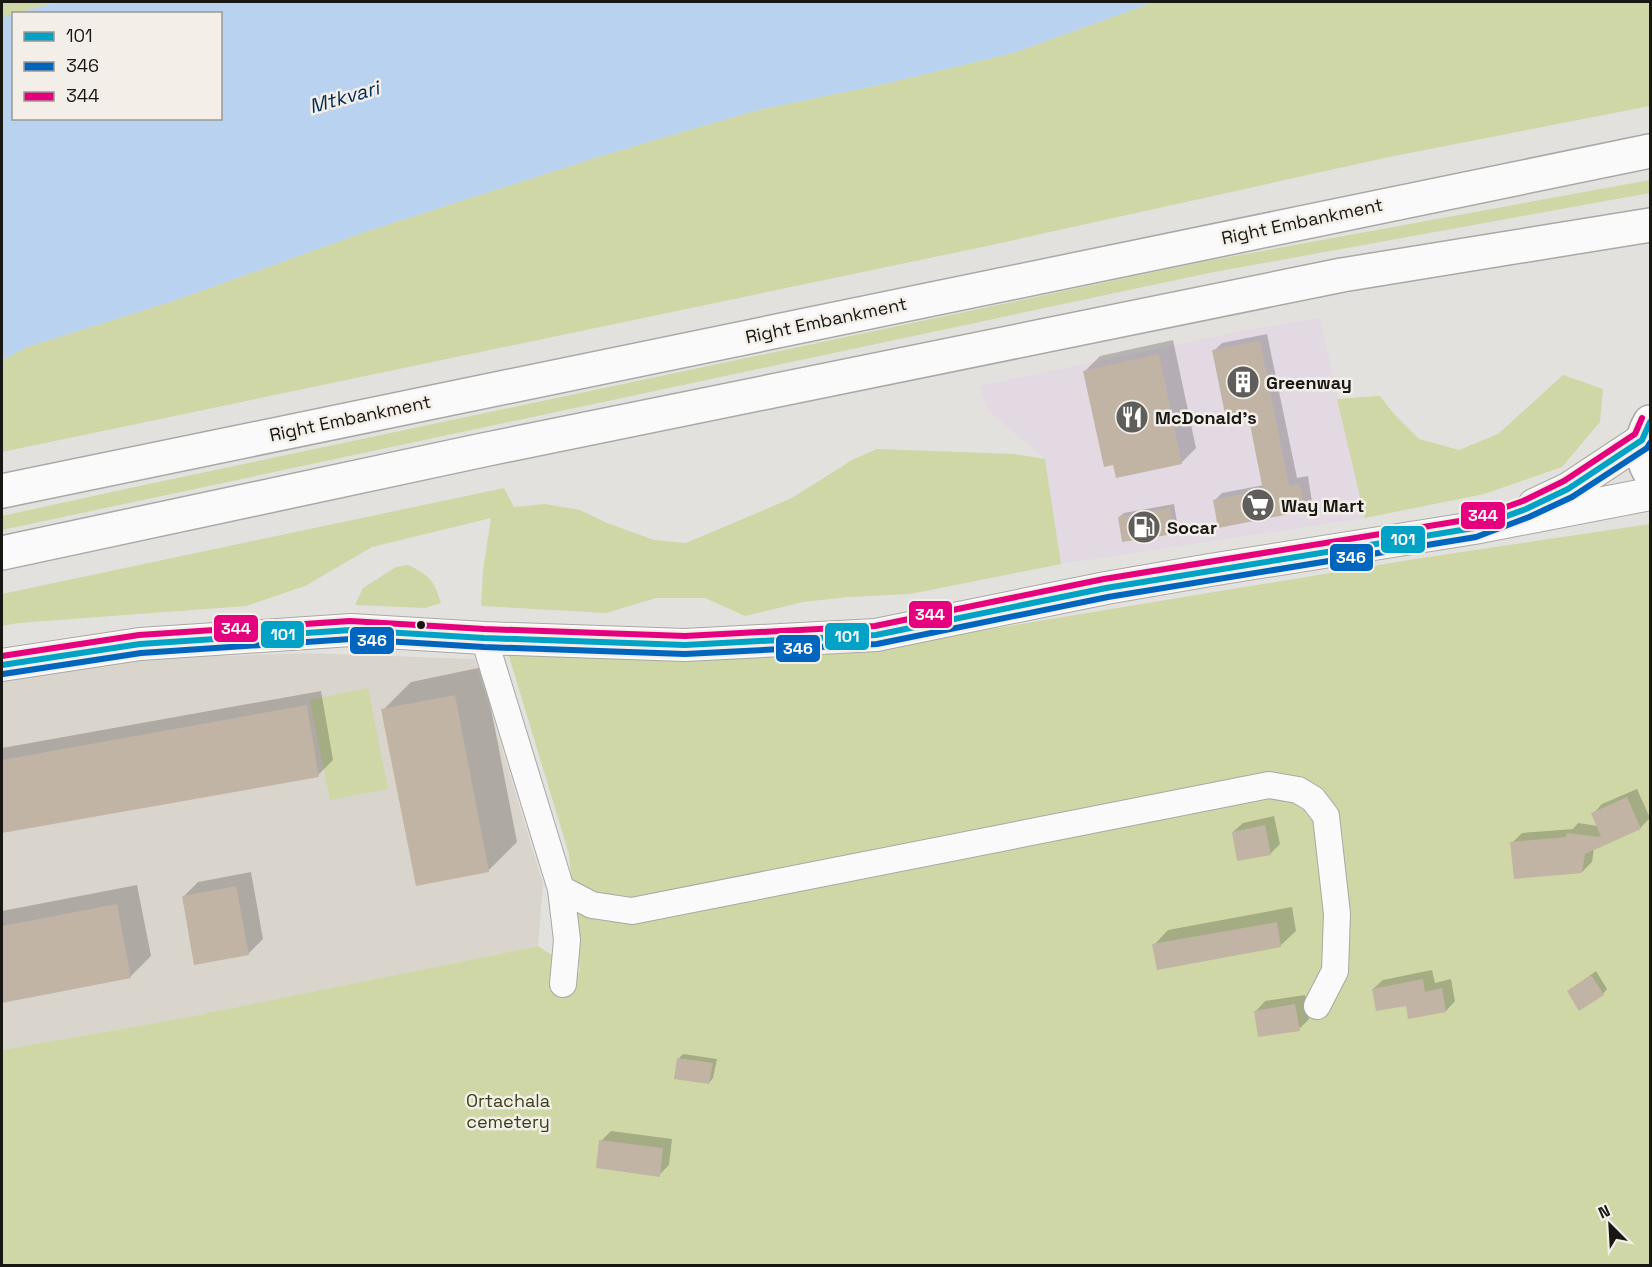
<svg xmlns="http://www.w3.org/2000/svg" width="1652" height="1267" font-family="'Space Grotesk',sans-serif">
<style>
.commercial{fill:#e2d9e2}
.built{fill:#dad5cc}
.green{fill:#ced7a5}
.water{fill:#b9d2f0}
.shadow{fill:#0003}
.building{fill:#c1b4a4}
.lines{fill:none;stroke-linecap:round;stroke-linejoin:round}
.minor-casing{stroke:#a9a8a5;stroke-width:28}
.tertiary-casing{stroke:#a9a8a5;stroke-width:34}
.trunk-casing{stroke:#a9a8a5;stroke-width:36}
.minor{stroke:#fbfafa;stroke-width:26}
.tertiary{stroke:#fbfafa;stroke-width:32}
.trunk{stroke:#fbfafa;stroke-width:33}
.bus-1-casing{stroke:#f3efe8;stroke-width:10}
.bus-2-casing{stroke:#f3efe8;stroke-width:10}
.bus-3-casing{stroke:#f3efe8;stroke-width:10}
.bus-1{stroke:#01a2c5;stroke-width:6}
.bus-2{stroke:#0065bd;stroke-width:6}
.bus-3{stroke:#e5007d;stroke-width:6}
.bus-dot{fill:#181714;stroke:#f3efe8;stroke-width:2}
.labels{text-anchor:middle;dominant-baseline:central;stroke-width:5;stroke-linejoin:round;paint-order:stroke}
.street-label{font-size:18px;fill:#181714;stroke:#f3efe8}
.poi-label{font-size:18px;font-weight:bold;fill:#181714;stroke:#f3efe8;text-anchor:start}
.park-label{font-size:18px;fill:#394019;stroke:#f3efe8}
.water-label{font-size:20px;font-style:italic;fill:#002c58;stroke:#f3efe8}
.line-badge{stroke:#f3efe8;stroke-width:2}
.badge-label{font-size:16px;text-anchor:middle;font-weight:bold;fill:#fff}
</style>
<rect width="100%" height="100%" fill="#e3e1de"/>
<path class="commercial" d="M 1320,318 L 1365,518 L 1061,564 L 1045,459 L 987,410 L 980,386 L 1237,332 Z"/>
<path class="built" d="M 304,653 L 475,659 L 543,884 L 538,946 L 178,1019 L 2,1050 L 2,684 L 6,680 L 128,659 Z"/>
<path class="green" d="M 2,2 L 58,2 L 2,18 Z
M 1154,2 L 1650,2 L 1650,106 L 1389,157 L 987,246 L 2,452 L 2,360 L 27,347 L 173,301 L 368,231 L 601,156 L 754,111 L 888,83 L 1013,53 Z
M 1650,180 L 1650,193 L 1209,273 L 2,530 L 2,516 L 144,485 L 1202,262 Z
M 1563,375 L 1603,389 L 1600,422 L 1562,467 L 1484,494 L 1365,518 L 1337,399 L 1380,396 L 1393,413 L 1419,439 L 1459,450 L 1498,434 Z
M 877,449 L 1015,454 L 1045,459 L 1061,564 L 910,594 L 848,597 L 803,602 L 745,616 L 705,598 L 656,598 L 606,613 L 481,606 L 483,571 L 491,518 L 372,547 L 305,586 L 246,606 L 18,623 L 2,626 L 2,594 L 504,488 L 514,507 L 545,504 L 580,510 L 607,523 L 654,540 L 686,543 L 792,498 L 852,460 Z
M 1650,524 L 1650,1265 L 2,1266 L 2,1050 L 178,1019 L 538,946 L 580,973 L 569,854 L 508,653 L 948,636 L 1415,559 Z
M 408,565 C 429,575 434,580 441,603 L 425,608 L 355,605 L 363,588 L 396,567 Z
M 368,688 L 388,789 L 330,800 L 310,700 Z"/>
<path class="water" d="M 58,2 L 1154,2 L 1013,53 L 888,83 L 754,111 L 601,156 L 368,231 L 173,301 L 27,347 L 2,360 L 2,18 L 13,14 L 14,118 L 220,118 L 220,14 L 16,13 Z"/>
<path class="shadow" d="M 1267,334 L 1297,478 L 1308,476 L 1312,502 L 1304,510 L 1214,501 L 1222,493 L 1264,485 L 1249,412 L 1214,351 L 1222,343 Z
M 1173,340 L 1196,448 L 1181,463 L 1085,371 L 1100,356 Z
M 1174,504 L 1178,528 L 1173,532 L 1119,517 L 1124,513 Z
M 483,667 L 517,842 L 489,870 L 383,710 L 411,682 Z
M 321,691 L 333,760 L 318,775 L 2,832 L 2,748 Z
M 1637,789 L 1650,818 L 1640,828 L 1594,848 L 1592,862 L 1582,872 L 1512,843 L 1522,833 L 1573,829 L 1578,823 L 1598,826 L 1593,814 L 1602,804 Z
M 1274,816 L 1280,844 L 1270,854 L 1233,832 L 1243,823 Z
M 251,872 L 263,939 L 248,954 L 183,897 L 198,882 Z
M 137,885 L 151,956 L 131,976 L 2,1001 L 2,911 Z
M 1292,907 L 1296,931 L 1281,945 L 1154,945 L 1168,930 Z
M 1432,970 L 1435,983 L 1451,979 L 1455,1001 L 1446,1011 L 1407,1004 L 1373,989 L 1383,980 Z
M 1596,971 L 1607,989 L 1603,994 L 1568,991 Z
M 1305,995 L 1309,1019 L 1299,1029 L 1256,1011 L 1265,1001 Z
M 683,1054 L 717,1059 L 713,1078 L 709,1083 L 679,1058 Z
M 611,1131 L 672,1139 L 669,1165 L 659,1175 L 601,1141 Z"/>
<path class="building" d="M 1260,341 L 1289,486 L 1300,484 L 1305,511 L 1218,528 L 1213,500 L 1263,490 L 1248,414 L 1226,419 L 1212,350 Z
M 1159,354 L 1182,464 L 1116,478 L 1113,465 L 1104,467 L 1083,371 Z
M 1170,508 L 1174,534 L 1122,542 L 1118,517 Z
M 455,695 L 489,872 L 416,886 L 381,709 Z
M 307,705 L 319,777 L 2,833 L 2,760 Z
M 1627,797 L 1641,829 L 1585,854 L 1582,873 L 1514,879 L 1510,842 L 1566,837 L 1567,833 L 1601,837 L 1591,813 Z
M 1265,825 L 1271,855 L 1237,861 L 1232,832 Z
M 236,886 L 249,955 L 194,965 L 182,896 Z
M 117,904 L 131,978 L 2,1003 L 2,926 Z
M 1277,922 L 1281,947 L 1157,970 L 1152,944 Z
M 1591,975 L 1604,995 L 1579,1011 L 1567,991 Z
M 1423,979 L 1425,992 L 1442,988 L 1446,1012 L 1408,1019 L 1406,1006 L 1376,1011 L 1372,989 Z
M 1295,1004 L 1300,1031 L 1258,1037 L 1254,1011 Z
M 677,1058 L 713,1063 L 709,1084 L 674,1079 Z
M 599,1140 L 663,1148 L 660,1177 L 596,1168 Z"/>
<g class="lines">
<defs>
<path id="minor" d="M 484,638 L 561,889 L 592,905 L 632,911 L 1269,785 L 1298,790 L 1313,799 L 1326,816 L 1337,914 L 1335,971 L 1317,1006
M 561,889 L 567,940 L 563,984"/>
<path id="tertiary" d="M 1534,505 L 1568,489 L 1642,440
M 2,665 L 140,644 L 351,630 L 484,638 L 685,645 L 876,635 L 1106,588 L 1210,570 L 1474,528 L 1650,494"/>
<path id="trunk" d="M 1650,422 C 1640,439 1640,456 1650,473
M 2,491 L 1650,151
M 2,553 L 483,450 L 1342,275 L 1650,225"/>
</defs>
<use href="#minor" class="minor-casing"/>
<use href="#tertiary" class="tertiary-casing"/>
<use href="#trunk" class="trunk-casing"/>
<use href="#minor" class="minor"/>
<use href="#tertiary" class="tertiary"/>
<use href="#trunk" class="trunk"/>
<defs>
<path id="bus-1" d="M 2,665 L 140,644 L 351,630 L 484,638 L 685,645 L 876,635 L 1106,588 L 1474,528 L 1526,509 L 1568,489 L 1642,440 L 1650,422"/>
<path id="bus-2" d="M 3,674 L 141,653 L 351,639 L 484,647 L 685,654 L 877,644 L 1108,597 L 1476,537 L 1529,517 L 1572,497 L 1647,448 L 1650,443"/>
<path id="bus-3" d="M 2,656 L 139,635 L 350,621 L 484,629 L 685,636 L 875,626 L 1104,579 L 1472,519 L 1523,501 L 1564,481 L 1635,434 L 1642,418"/>
</defs>
<use href="#bus-1" class="bus-1-casing"/>
<use href="#bus-2" class="bus-2-casing"/>
<use href="#bus-3" class="bus-3-casing"/>
<use href="#bus-1" class="bus-1"/>
<use href="#bus-2" class="bus-2"/>
<use href="#bus-3" class="bus-3"/>
</g>
<defs>
<symbol id="building-disc" viewBox="-11 -11 22 22"><circle r="9.5" fill="#5f5e5b" stroke="#f3efe8"/><path d="M-4-6H4V6H1V3H-1V6H-4ZM-2.5-4.3h1.7v1.8h-1.7ZM.8-4.3h1.7v1.8H.8ZM-2.5-1h1.7V.8h-1.7ZM.8-1h1.7V.8H.8Z" fill="#fff"/></symbol>
<symbol id="restaurant-disc" viewBox="-11 -11 22 22"><circle r="9.5" fill="#5f5e5b" stroke="#f3efe8"/><path d="M-5-6h1v4h1v-4h1v4h1v-4h1v5L-1.5 .5V6h-2V.5L-5-1ZM5-6V6H3V1.5H1.5Q1.5-4 5-6Z" fill="#fff"/></symbol>
<symbol id="supermarket-disc" viewBox="-11 -11 22 22"><circle r="9.5" fill="#5f5e5b" stroke="#f3efe8"/><path d="M-6-5.5h2.5l.6 2H6L4.5 2H-2.5L-4.4-4H-6ZM-1.5 3.2a1.3 1.3 0 1 0 .1 0ZM3 3.2a1.3 1.3 0 1 0 .1 0Z" fill="#fff"/></symbol>
<symbol id="fuel-disc" viewBox="-11 -11 22 22"><circle r="9.5" fill="#5f5e5b" stroke="#f3efe8"/><path d="M-5.5-6h7V0h2V4h1.3V-2.5L3-4.5l.8-.8L6-3V5H2.5V1h-1V6h-7ZM-4.2-4.7v3.2H.2V-4.7Z" fill="#fff"/></symbol>
</defs>
<g fill-rule="evenodd">
<use href="#building-disc" x="1224" y="363" width="38" height="38"/>
<use href="#restaurant-disc" x="1113" y="398" width="38" height="38"/>
<use href="#supermarket-disc" x="1239" y="486" width="38" height="38"/>
<use href="#fuel-disc" x="1125" y="508" width="38" height="38"/>
</g>
<circle class="bus-dot" cx="421" cy="625" r="5"/>
<g class="labels">
<g class="street-label">
<text transform="translate(1302 221) rotate(-12)">Right Embankment</text>
<text transform="translate(826 320) rotate(-12)">Right Embankment</text>
<text transform="translate(350 418) rotate(-12)">Right Embankment</text>
</g>
<g class="poi-label">
<text x="1266" y="382">Greenway</text>
<text x="1155" y="417">McDonald's</text>
<text x="1281" y="505">Way Mart</text>
<text x="1167" y="527">Socar</text>
</g>
<g class="park-label">
<text x="508" y="1100">Ortachala<tspan x="508" dy="21">cemetery</tspan></text>
</g>
<g class="water-label">
<text transform="translate(344 97) rotate(-16)">Mtkvari</text>
</g>
</g>
<g class="line-badge">
<rect x="1460" y="501" width="46" height="29" rx="6" fill="#e5007d"/>
<rect x="1380" y="525" width="46" height="29" rx="6" fill="#01a2c5"/>
<rect x="1329" y="543" width="45" height="29" rx="6" fill="#0065bd"/>
<rect x="908" y="600" width="45" height="29" rx="6" fill="#e5007d"/>
<rect x="213" y="614" width="46" height="29" rx="6" fill="#e5007d"/>
<rect x="260" y="620" width="45" height="29" rx="6" fill="#01a2c5"/>
<rect x="824" y="622" width="46" height="29" rx="6" fill="#01a2c5"/>
<rect x="349" y="626" width="46" height="29" rx="6" fill="#0065bd"/>
<rect x="775" y="634" width="46" height="29" rx="6" fill="#0065bd"/>
</g>
<g class="badge-label">
<text x="1483" y="521">344</text>
<text x="1403" y="545">101</text>
<text x="1351" y="563">346</text>
<text x="930" y="620">344</text>
<text x="236" y="634">344</text>
<text x="283" y="640">101</text>
<text x="847" y="642">101</text>
<text x="372" y="646">346</text>
<text x="798" y="654">346</text>
</g>
<rect width="1652" height="1267" fill="none" stroke="#181714" stroke-width="6"/>
<rect x="12" y="12" width="210" height="108" fill="#f3efe8" stroke="#9b9993" stroke-width="1.5"/>
<rect x="24" y="32" width="30" height="9" fill="#01a2c5" stroke="#9b9993" stroke-width="1.5"/>
<text x="66" y="42" font-size="18" fill="#181714">101</text>
<rect x="24" y="62" width="30" height="9" fill="#0065bd" stroke="#9b9993" stroke-width="1.5"/>
<text x="66" y="72" font-size="18" fill="#181714">346</text>
<rect x="24" y="92" width="30" height="9" fill="#e5007d" stroke="#9b9993" stroke-width="1.5"/>
<text x="66" y="102" font-size="18" fill="#181714">344</text>
<g transform="translate(1610 1225) rotate(336)" stroke="#f3efe8" stroke-width="4.5" paint-order="stroke">
<path d="M0-4.5L10 22L0 15L-10 22Z" fill="#181714"/>
<text y="-9" font-size="16" font-weight="bold" text-anchor="middle" fill="#181714">N</text>
</g>
</svg>
